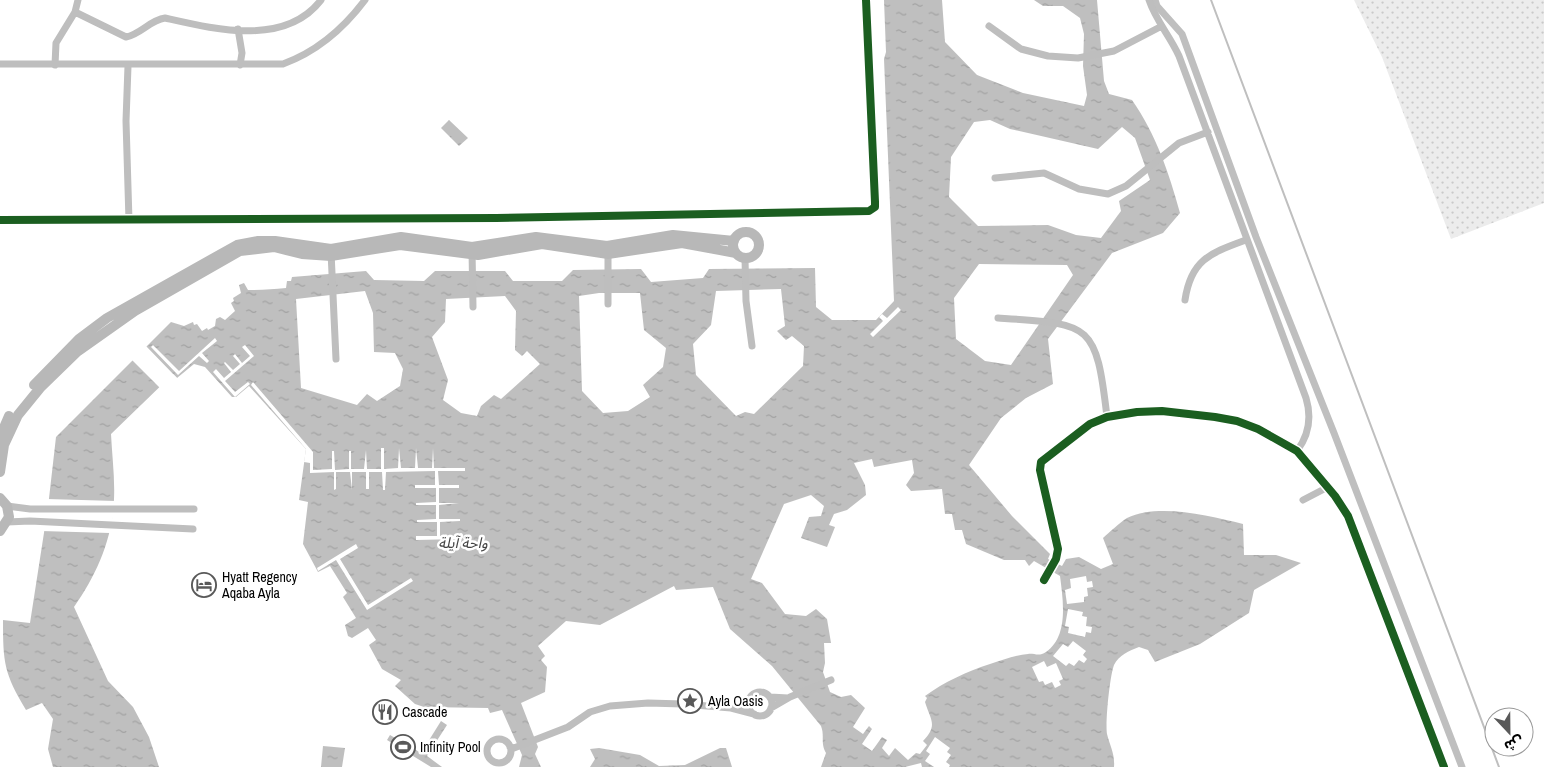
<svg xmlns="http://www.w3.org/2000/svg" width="1544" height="767" font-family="'Archivo Narrow','Noto Sans Arabic',sans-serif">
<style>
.grass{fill:url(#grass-dots)}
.water{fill:url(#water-ripples);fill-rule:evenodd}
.pier{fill:#fff}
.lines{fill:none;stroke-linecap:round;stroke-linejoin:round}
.stream{stroke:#bfbfbf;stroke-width:2}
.canal{stroke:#bfbfbf;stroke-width:7}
.street{stroke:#bebebe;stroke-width:7}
.secondary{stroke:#b8b8b8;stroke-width:10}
.cycleway-casing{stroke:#fff;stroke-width:11}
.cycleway{stroke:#1b5e20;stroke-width:8}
.labels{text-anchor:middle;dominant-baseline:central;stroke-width:5;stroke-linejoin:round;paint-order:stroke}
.poi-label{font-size:14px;fill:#000;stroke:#fff;text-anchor:start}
.water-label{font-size:15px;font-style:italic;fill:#444;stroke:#fff}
</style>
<defs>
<pattern id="grass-dots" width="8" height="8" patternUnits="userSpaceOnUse" patternTransform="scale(1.25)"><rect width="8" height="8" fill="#ececec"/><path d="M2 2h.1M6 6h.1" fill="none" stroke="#c9c9c9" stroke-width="1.8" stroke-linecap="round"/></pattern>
<pattern id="water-ripples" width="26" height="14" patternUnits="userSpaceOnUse" patternTransform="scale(1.25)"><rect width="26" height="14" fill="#bfbfbf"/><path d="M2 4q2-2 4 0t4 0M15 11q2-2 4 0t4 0" fill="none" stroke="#a2a2a2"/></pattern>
</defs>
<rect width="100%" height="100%" fill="#fff"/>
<path class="grass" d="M 1354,0 L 1544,0 L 1544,203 L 1451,239 L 1382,57 Z"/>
<path class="water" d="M 884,0 L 942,0 L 945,42 L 977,75 L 1023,93 L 1084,106 L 1087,95 L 1083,66 L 1084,34 L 1080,18 L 1063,6 L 1043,6 L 1034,0 L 1097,0 L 1104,81 L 1109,94 L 1132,100 C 1156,134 1169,173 1180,213 L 1163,233 L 1112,253 L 1048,339 L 1053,384 L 1026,398 L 1001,418 L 969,465 L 1012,516 L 1050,554 L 1048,559 L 1062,566 L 1066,559 L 1079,557 L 1101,569 L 1113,564 L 1103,538 C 1110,532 1119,523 1127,518 C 1159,503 1210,516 1243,524 L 1244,555 L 1276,555 L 1301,563 L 1254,590 L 1249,613 L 1200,644 L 1155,662 L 1148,650 L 1139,647 C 1129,651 1119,655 1114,665 C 1110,675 1105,722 1107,734 C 1110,746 1115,754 1114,767 L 949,767 L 950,765 L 946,762 L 951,755 L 947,752 L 950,748 L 935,737 L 926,751 L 930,754 L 925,761 L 934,767 L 922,767 L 921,763 L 905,767 L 821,767 L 826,753 C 820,742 825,736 821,726 L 772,666 L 730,629 L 713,587 L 676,590 L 674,586 L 600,625 L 566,621 L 538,646 L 545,656 L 541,660 L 547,667 L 545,692 L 521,703 L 538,747 L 535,754 L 541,767 L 519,767 L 522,755 L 502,710 L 490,713 L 488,708 L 424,707 L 415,704 L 395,686 L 401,680 L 382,669 L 370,647 L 369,645 L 376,640 L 368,628 L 352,638 L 348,636 L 345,625 L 356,618 L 343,597 L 347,593 L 330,566 L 318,572 L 303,544 L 308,502 L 299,500 L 306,449 L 249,386 L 236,397 L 232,397 L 205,367 L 194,364 L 177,378 L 173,374 L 111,434 C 112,455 115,478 114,499 C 113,538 96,576 74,607 L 108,681 L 133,707 L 149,737 L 159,767 L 53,767 L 48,749 L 53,719 L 42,703 L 26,710 C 4,673 3,663 3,620 L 30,623 L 48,507 L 56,437 L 171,322 L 184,326 L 193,322 L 194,325 L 197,324 L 202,331 L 207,328 L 208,330 L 215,326 L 216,319 L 220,317 L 225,320 L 235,311 L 231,303 L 234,301 L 233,298 L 241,293 L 239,285 L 244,283 L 248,290 C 263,290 273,289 286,288 L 287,281 L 291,281 L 292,277 L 366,271 L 374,280 L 424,281 L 435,271 L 505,271 L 513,281 L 562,281 L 573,270 L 641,269 L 651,282 L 703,278 L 709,269 L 815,268 L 816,307 L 832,320 L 876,320 L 894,301 L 884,59 L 886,52 ZM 990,120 L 1010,129 L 1098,149 L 1122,127 L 1135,138 L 1150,180 L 1119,201 L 1121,211 L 1101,238 L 1076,235 L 1048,225 L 978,226 L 949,197 L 951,157 L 974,122 ZM 979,264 L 1067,265 L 1073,275 L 1011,365 L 985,361 L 956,339 L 954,298 ZM 781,289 L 785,326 L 777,331 L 786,340 L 792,336 L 804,346 L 803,366 L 754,414 L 745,412 L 736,416 L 696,375 L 693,344 L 711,325 L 716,291 ZM 365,291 L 373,313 L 374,352 L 395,353 L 403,369 L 400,386 L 377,401 L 367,394 L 357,405 L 301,388 L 296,299 ZM 599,293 L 640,293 L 644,330 L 666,348 L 663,367 L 643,385 L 650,397 L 628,411 L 603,413 L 582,391 L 579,296 ZM 505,296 L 516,311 L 515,350 L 522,356 L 527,351 L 540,364 L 501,399 L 494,395 L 481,406 L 477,416 L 461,413 L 443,400 L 448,380 L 432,337 L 445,322 L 446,299 ZM 872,459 L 874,467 L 912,460 L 914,473 L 906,485 L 911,491 L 942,489 L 945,514 L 952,514 L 955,530 L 962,530 L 966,544 L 1004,560 L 1025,560 L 1029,566 L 1034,561 L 1060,576 C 1063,600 1069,636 1046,652 C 1039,657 1034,653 1028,654 C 1016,655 1002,660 990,664 C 968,671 944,682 925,696 L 927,698 L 925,702 C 931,721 938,725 923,741 L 927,745 L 920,754 L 916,753 L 908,760 L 895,748 L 889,756 L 882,748 L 887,740 L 882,737 L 872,751 L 862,744 L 872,729 L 869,726 L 863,734 L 853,727 L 865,708 L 851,695 L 841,697 L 830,692 L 823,672 L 825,663 L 824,643 L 831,643 L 827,619 L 816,609 L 806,616 L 785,614 L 762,583 L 751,579 L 784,504 L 811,495 L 824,506 L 821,516 L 809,517 L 801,538 L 827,547 L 835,527 L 829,525 L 834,514 L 847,510 L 866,495 L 865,485 L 854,463 ZM 1086,576 L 1087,582 L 1092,581 L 1093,587 L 1087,588 L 1088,596 L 1084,597 L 1084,602 L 1067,604 L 1065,590 L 1071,588 L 1070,579 ZM 1068,609 L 1083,612 L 1082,616 L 1087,617 L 1086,626 L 1092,627 L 1091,633 L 1086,632 L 1085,637 L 1068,633 L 1069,627 L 1065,626 ZM 1073,641 L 1086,651 L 1083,655 L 1087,659 L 1084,663 L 1079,660 L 1074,666 L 1069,663 L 1066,666 L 1053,656 L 1063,644 L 1068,647 ZM 1044,661 L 1047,667 L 1056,663 L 1063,679 L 1059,681 L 1061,685 L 1055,688 L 1052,682 L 1045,685 L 1043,681 L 1039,682 L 1032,667 Z
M 449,120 L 468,138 L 459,146 L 441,128 Z
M 441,721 L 447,725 L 427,756 L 442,767 L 431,767 L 387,740 L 390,735 L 421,753 Z
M 323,746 L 345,748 L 342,767 L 321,767 Z
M 599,748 L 640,755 L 659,766 L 685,765 L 720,748 L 726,748 L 732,767 L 590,767 L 595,759 L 590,749 Z"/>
<path class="pier" d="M 898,307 L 901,310 L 873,337 L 870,334 L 883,321 L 879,317 L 882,314 L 887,318 Z
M 215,338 L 217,341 L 202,353 L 209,361 L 207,363 L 199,356 L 178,375 L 151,347 L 153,345 L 179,371 Z
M 145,345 L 177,378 L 175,379 L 173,377 L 161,389 L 131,359 Z
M 245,345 L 254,356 L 225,381 L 235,392 L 248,382 L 250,384 L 235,397 L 213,372 L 216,369 L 224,378 L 231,372 L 224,363 L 225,362 L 233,370 L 240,364 L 233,356 L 235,354 L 242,363 L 250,356 L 242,347 Z
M 253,382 L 313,452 L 313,470 L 332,469 L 332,451 L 334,451 L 335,470 L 349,469 L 349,451 L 351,451 L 351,469 L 364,469 L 366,450 L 367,469 L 381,469 L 381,448 L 384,448 L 384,469 L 398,468 L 399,448 L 401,468 L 415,468 L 416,448 L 418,468 L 432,468 L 433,448 L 434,468 L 465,468 L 465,471 L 438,471 L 439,485 L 459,485 L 459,488 L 439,488 L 439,503 L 459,503 L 439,505 L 439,519 L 460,519 L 460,521 L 440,522 L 440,536 L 460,536 L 460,539 L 416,540 L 416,536 L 437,536 L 437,522 L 417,522 L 417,520 L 436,519 L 436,505 L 416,505 L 416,503 L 436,502 L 436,488 L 415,488 L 415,485 L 435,485 L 435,471 L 386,472 L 385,490 L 383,490 L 382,472 L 369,472 L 369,489 L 366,489 L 366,472 L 352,472 L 352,490 L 350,472 L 336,472 L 336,489 L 334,490 L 334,472 L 310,473 L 310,463 L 304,462 L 306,449 L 251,385 Z
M 47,499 L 116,501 L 110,533 L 41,531 Z
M 356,544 L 358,548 L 340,559 L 368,605 L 411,578 L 413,581 L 367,610 L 336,560 L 318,571 L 317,568 Z"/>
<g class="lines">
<path class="stream" d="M 1211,0 L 1499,767"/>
<path class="canal" d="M 1155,0 L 1157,6 L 1182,34 L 1256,237 L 1334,433 L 1462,767"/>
<path class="street" d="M 78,0 L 75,12 L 126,37 C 141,34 150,20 165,18 C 214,29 285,47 321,0
M 1149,0 C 1156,21 1170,36 1179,56 L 1306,398 C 1312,418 1309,435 1297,451
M 989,26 L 1021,49 L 1048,56 L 1078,58 L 1114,51 L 1160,27
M 238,29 L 242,53 L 240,65
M 0,64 L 283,64 C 316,52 344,28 365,0
M 55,65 L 56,43 L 75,12
M 128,66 L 126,121 L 129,221
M 995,178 L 1044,173 L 1079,189 L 1108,194 L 1126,186 L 1179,143 L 1208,132
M 0,220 L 496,218 L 869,211 L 875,207 L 875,202 L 866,0
M 472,250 L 473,307
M 331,252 L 336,359
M 608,252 L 608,304
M 745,258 L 746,301 L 752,346
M 1185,300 C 1191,259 1211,253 1246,240
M 998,318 C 1091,324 1096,322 1107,417
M 1303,500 L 1328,487
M 7,506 L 30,509 L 194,509
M 7,522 L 30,521 L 193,529
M 1044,580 L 1056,559 L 1058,549 L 1040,470 L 1041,462 L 1090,424 L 1107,417 L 1137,412 L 1162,411 L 1215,417 L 1237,421 L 1258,429 L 1297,451 L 1335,496 L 1348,516 L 1444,767
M748 704a12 12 0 1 1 24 0a12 12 0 1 1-24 0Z
M 770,697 L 788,698
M 771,708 L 790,697 L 831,680
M487 751a12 12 0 1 1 24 0a12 12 0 1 1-24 0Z
M 510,747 L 514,748 L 568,727 L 590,712 L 610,706 L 648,703 L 683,704 L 731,708 L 754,714"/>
<path class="secondary" d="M733 245a13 13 0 1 1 26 0a13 13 0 1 1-26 0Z
M 34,385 L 79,339 L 107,318 L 237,245 L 258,241 L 275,241 L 331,249 L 401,237 L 472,247 L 536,237 L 607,246 L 673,235 L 734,241
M 0,437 L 9,416
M 0,472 L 4,445 L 18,415 L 40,388 L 77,352 L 135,311 L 240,251 L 274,247 L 302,254 L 331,256 L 400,245 L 478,255 L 542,244 L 608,254 L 682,243 L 736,253
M 0,498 L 7,506 L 9,517 L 0,531"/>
<defs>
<path id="cycleway" d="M 0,220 L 496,218 L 869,211 L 875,207 L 875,202 L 866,0
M 1044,580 L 1056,559 L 1058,549 L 1040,470 L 1041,462 L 1090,424 L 1107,417 L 1137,412 L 1162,411 L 1215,417 L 1237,421 L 1258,429 L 1297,451 L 1335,496 L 1348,516 L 1444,767"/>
</defs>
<use href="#cycleway" class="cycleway-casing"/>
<use href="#cycleway" class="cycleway"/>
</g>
<defs>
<symbol id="hotel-ring" viewBox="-11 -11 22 22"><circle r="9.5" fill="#fff" stroke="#595959" stroke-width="1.5"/><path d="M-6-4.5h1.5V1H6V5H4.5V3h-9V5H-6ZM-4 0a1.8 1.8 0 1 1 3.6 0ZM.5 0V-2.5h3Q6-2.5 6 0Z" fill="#595959"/></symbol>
<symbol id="sight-ring" viewBox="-11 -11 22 22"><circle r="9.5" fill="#fff" stroke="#595959" stroke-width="1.5"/><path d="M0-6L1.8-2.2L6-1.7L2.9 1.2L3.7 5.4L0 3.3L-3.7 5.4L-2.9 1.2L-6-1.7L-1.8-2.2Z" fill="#595959"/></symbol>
<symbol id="restaurant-ring" viewBox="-11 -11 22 22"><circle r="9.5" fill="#fff" stroke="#595959" stroke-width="1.5"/><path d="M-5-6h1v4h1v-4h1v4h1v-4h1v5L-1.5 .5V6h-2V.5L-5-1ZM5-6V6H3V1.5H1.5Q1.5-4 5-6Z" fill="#595959"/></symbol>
<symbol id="stadium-ring" viewBox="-11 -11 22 22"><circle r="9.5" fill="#fff" stroke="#595959" stroke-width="1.5"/><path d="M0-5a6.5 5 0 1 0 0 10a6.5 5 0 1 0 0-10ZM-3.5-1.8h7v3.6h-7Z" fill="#595959"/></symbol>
</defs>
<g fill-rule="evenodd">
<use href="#hotel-ring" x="190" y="571" width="28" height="28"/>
<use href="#sight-ring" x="676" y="687" width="28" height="28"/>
<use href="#restaurant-ring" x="371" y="698" width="28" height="28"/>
<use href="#stadium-ring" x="389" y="733" width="28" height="28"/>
</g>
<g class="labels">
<g class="poi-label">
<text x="222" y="577">Hyatt Regency<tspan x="222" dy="16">Aqaba Ayla</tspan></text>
<text x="708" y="701">Ayla Oasis</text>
<text x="402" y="712">Cascade</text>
<text x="420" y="747">Infinity Pool</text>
</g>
<g class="water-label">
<text x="463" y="542">واحة آيلة</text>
</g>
</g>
<g transform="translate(1509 732) rotate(158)"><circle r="24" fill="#ffffff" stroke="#999999"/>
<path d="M0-4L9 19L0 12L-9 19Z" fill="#595959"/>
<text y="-8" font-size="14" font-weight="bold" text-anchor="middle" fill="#000000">ش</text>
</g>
</svg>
